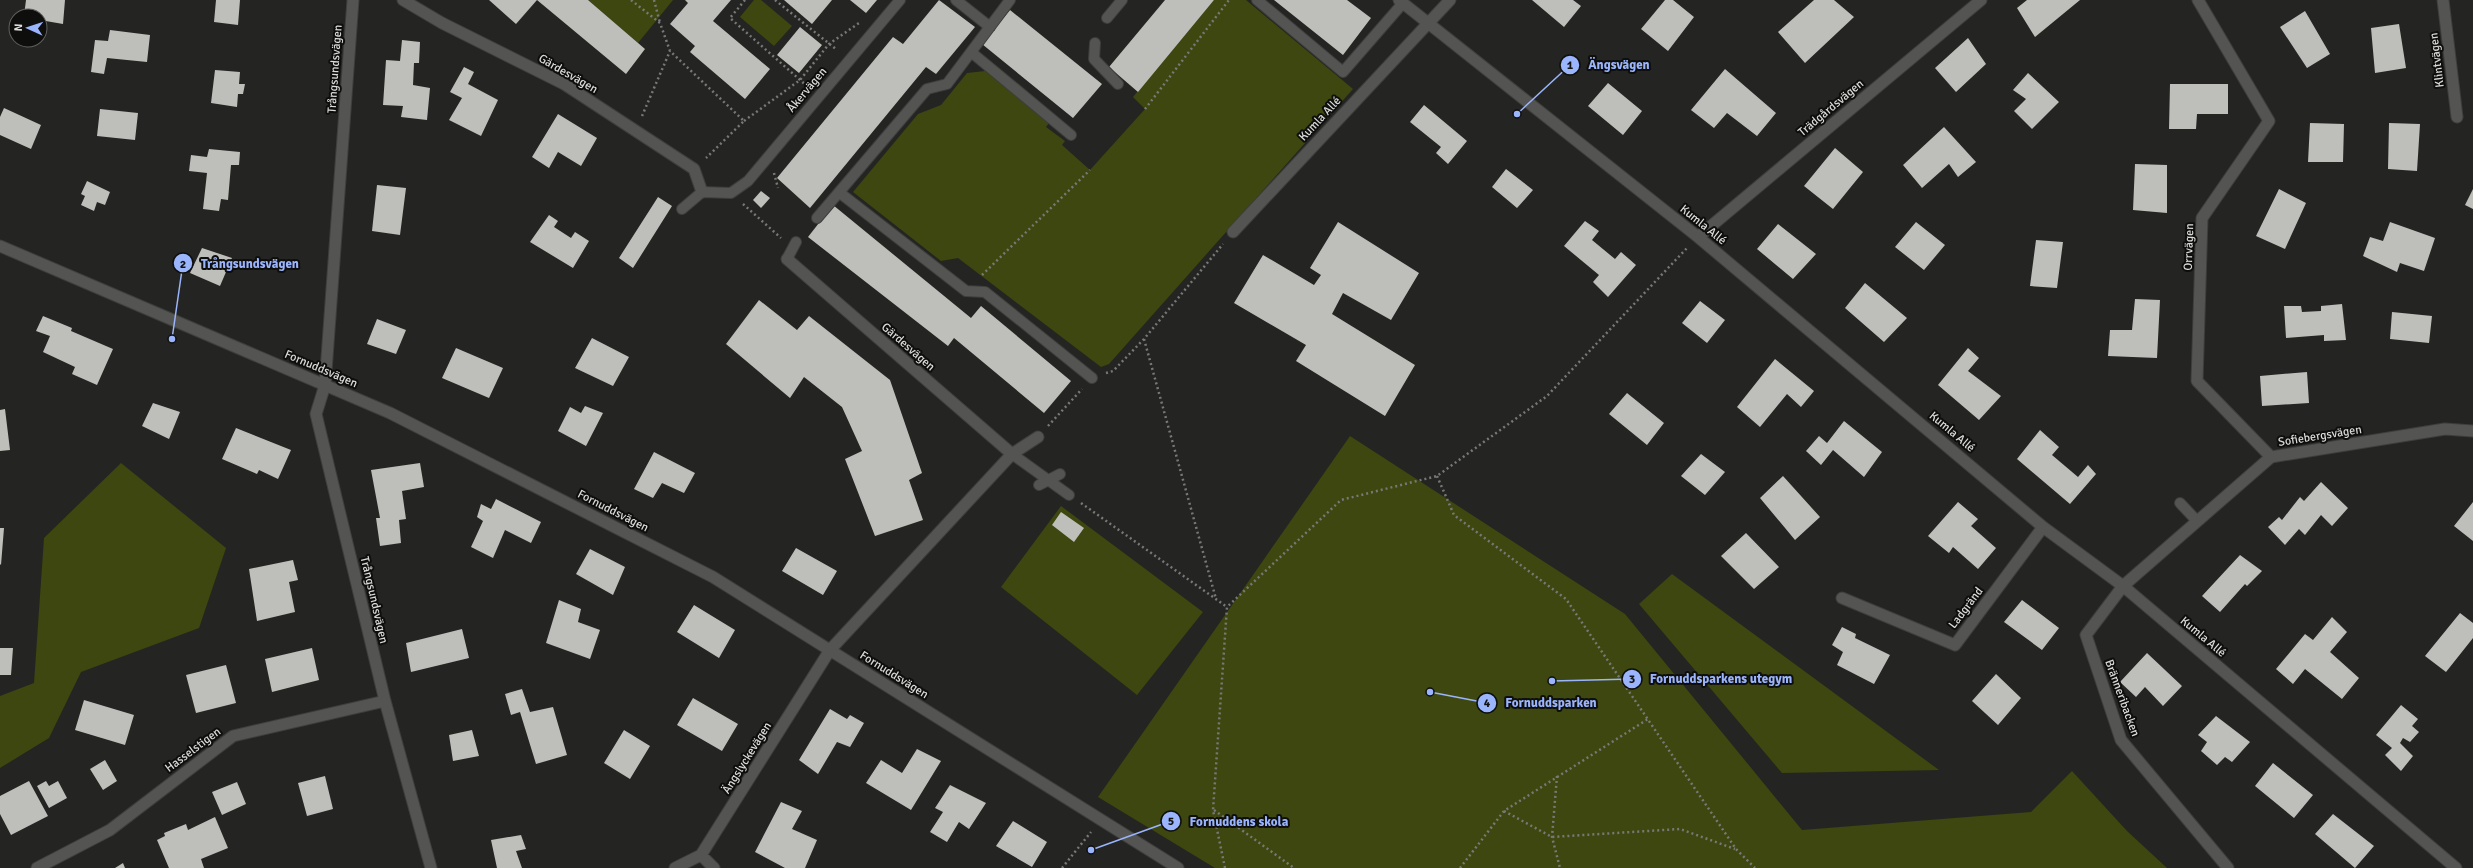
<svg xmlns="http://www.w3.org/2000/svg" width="2473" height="868" font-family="Signika,sans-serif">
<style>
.green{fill:#3d470f}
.building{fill:#bebfbb}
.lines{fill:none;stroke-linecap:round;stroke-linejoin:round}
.service-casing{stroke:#3e3f3d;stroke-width:12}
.minor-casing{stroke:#3e3f3d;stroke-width:13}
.path{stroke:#787977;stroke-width:2.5;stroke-dasharray:2 3;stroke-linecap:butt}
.service{stroke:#545552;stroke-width:10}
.minor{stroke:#545552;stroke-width:11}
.labels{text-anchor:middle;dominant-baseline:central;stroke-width:4;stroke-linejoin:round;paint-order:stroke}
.street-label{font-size:12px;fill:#dbdcda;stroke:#0e0e0d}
.leader{fill:none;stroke:#9bb5fd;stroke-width:1.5}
.callout-dot{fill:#9bb5fd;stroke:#0e0e0d;stroke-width:1.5}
.mark-label{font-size:12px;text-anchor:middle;font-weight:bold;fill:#111}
.callout-label{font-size:13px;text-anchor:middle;font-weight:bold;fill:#9bb5fd;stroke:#0e0e0d;stroke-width:4;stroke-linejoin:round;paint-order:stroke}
</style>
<rect width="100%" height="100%" fill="#242522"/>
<path class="green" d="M 588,0 L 673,0 L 638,43 Z
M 754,0 L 761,0 L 792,26 L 774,46 L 740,17 Z
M 1214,0 L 1246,0 L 1353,89 L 1109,364 L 1101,367 L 958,258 L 941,261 L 853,192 L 918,114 L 941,105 L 967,73 L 985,71 L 1049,123 L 1046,127 L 1065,141 L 1062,145 L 1090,170 L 1145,109 L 1133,97 Z
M 1350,436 L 1625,614 L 1802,830 L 2031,812 L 2072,771 L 2127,831 L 2167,868 L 1215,868 L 1098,797 Z
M 121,463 L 226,548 L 199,628 L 81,672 L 49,738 L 0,768 L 0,696 L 34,683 L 44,538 Z
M 1061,506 L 1203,612 L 1137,695 L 1001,587 Z
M 1672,574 L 1939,770 L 1782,773 L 1639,604 Z"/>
<path class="building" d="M 26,0 L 65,0 L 63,24 L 40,20 L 40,16 L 24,16 Z
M 216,0 L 240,0 L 238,25 L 214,22 Z
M 489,0 L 588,0 L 645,49 L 626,74 L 537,0 L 516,24 Z
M 685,0 L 731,0 L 713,21 L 770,69 L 745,99 L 690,52 L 695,46 L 670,24 L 688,3 Z
M 784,0 L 832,0 L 812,24 Z
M 850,0 L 877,0 L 866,13 Z
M 939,0 L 975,27 L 936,74 L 926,67 L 810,208 L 777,178 L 893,37 L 903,44 Z
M 1165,0 L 1214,0 L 1138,92 L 1109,67 Z
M 1274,0 L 1347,0 L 1371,18 L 1343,55 Z
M 1532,0 L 1573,0 L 1581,6 L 1564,27 Z
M 1665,0 L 1673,0 L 1694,17 L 1668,51 L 1641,29 Z
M 1814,0 L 1834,0 L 1854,17 L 1805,63 L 1778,32 Z
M 2027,0 L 2080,0 L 2035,37 L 2017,8 Z
M 1010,10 L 1102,84 L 1073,118 L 982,44 Z
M 2305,11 L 2330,54 L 2307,68 L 2280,27 Z
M 2399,24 L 2406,68 L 2375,73 L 2371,28 Z
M 800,27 L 822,45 L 799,73 L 777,55 Z
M 110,30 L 150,35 L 147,62 L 107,58 L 104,74 L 91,72 L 95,40 L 108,41 Z
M 1968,38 L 1986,64 L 1956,92 L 1935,68 Z
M 402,40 L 420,42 L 419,63 L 414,63 L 413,85 L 430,88 L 427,120 L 401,117 L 403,106 L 383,105 L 386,60 L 400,61 Z
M 464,67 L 474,72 L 468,84 L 498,100 L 481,136 L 449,120 L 462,98 L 450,92 Z
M 1725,69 L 1776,113 L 1757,136 L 1727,113 L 1714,128 L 1691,110 Z
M 215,70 L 240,72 L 239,84 L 245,84 L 243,94 L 238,94 L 237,107 L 211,103 Z
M 2028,73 L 2059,102 L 2032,129 L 2014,111 L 2026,99 L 2013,90 Z
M 1608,83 L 1642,111 L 1623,135 L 1588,106 Z
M 2170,84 L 2228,84 L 2228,114 L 2197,114 L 2196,129 L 2169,129 Z
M 1424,105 L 1467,141 L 1448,164 L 1436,153 L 1441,147 L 1410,122 Z
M 4,108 L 41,125 L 31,149 L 0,135 L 0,117 Z
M 100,109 L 138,113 L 135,140 L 97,136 Z
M 558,114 L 597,138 L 581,166 L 558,152 L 549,168 L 532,157 Z
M 2310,123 L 2344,124 L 2343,162 L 2308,162 Z
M 2389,123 L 2420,124 L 2417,171 L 2388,169 Z
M 1944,127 L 1976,162 L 1958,177 L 1949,164 L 1922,188 L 1903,165 Z
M 1835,148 L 1863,172 L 1833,209 L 1804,186 Z
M 209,149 L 240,152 L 239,165 L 231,165 L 228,200 L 221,199 L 219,211 L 203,209 L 207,173 L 189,171 L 191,155 L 207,157 Z
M 2135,164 L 2167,165 L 2167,213 L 2133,210 Z
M 1506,169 L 1533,190 L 1517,208 L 1492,187 Z
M 87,181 L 110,192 L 105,205 L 97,202 L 94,211 L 81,205 L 85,196 L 81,194 Z
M 377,185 L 406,188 L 400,235 L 372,231 Z
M 2279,189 L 2306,203 L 2285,249 L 2256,236 Z
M 2473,189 L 2473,209 L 2465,205 Z
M 761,191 L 770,198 L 761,208 L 753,200 Z
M 658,197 L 672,206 L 633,268 L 619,258 Z
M 833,205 L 971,318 L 981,306 L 1071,381 L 1044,413 L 954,338 L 948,346 L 808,237 Z
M 549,215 L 558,221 L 554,227 L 571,238 L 575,232 L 589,241 L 573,268 L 530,242 Z
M 1585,221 L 1599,231 L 1592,240 L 1615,259 L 1621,252 L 1636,265 L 1608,297 L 1593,282 L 1599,275 L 1564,246 Z
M 1338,222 L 1419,273 L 1391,320 L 1343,293 L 1332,314 L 1415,365 L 1385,416 L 1296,361 L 1306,345 L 1234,303 L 1263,255 L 1314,285 L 1321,275 L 1310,268 Z
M 1916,222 L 1945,245 L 1924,270 L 1895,247 Z
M 2390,222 L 2435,238 L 2424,271 L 2400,263 L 2397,272 L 2363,256 L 2370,237 L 2383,241 Z
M 1778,224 L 1816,254 L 1793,279 L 1757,249 Z
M 2036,240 L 2063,242 L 2057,288 L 2030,286 Z
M 202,248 L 232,258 L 220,286 L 190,273 Z
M 1865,283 L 1907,318 L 1884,342 L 1845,308 Z
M 2135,299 L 2160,300 L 2157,358 L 2108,356 L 2110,330 L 2132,330 Z
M 759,300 L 797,330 L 809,316 L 890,380 L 922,473 L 909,480 L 923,520 L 875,536 L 845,459 L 862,451 L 842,407 L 804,377 L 790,398 L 726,344 Z
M 1700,301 L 1725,320 L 1707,343 L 1682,323 Z
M 2342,304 L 2346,340 L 2324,341 L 2324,335 L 2286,338 L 2284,306 L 2301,306 L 2302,312 L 2321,311 L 2321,306 Z
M 2392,312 L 2432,316 L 2429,343 L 2390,339 Z
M 43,316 L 72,328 L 71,331 L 113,349 L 97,385 L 72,374 L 75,367 L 43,352 L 50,336 L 36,331 Z
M 377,319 L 406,330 L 396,354 L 367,344 Z
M 592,338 L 629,357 L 613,386 L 575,368 Z
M 456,348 L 503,368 L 489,398 L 442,378 Z
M 1968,348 L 1979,358 L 1968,371 L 2001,396 L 1979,420 L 1938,385 Z
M 1775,359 L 1814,391 L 1801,407 L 1787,394 L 1760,427 L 1737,407 Z
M 2307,372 L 2309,403 L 2262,406 L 2260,376 Z
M 1627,393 L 1664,423 L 1647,445 L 1609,414 Z
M 153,403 L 180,412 L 169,439 L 142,426 Z
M 585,406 L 603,413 L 586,446 L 558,431 L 570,407 L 581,413 Z
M 5,409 L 10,450 L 0,451 L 0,410 Z
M 1844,421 L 1882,452 L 1864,477 L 1833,450 L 1821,465 L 1806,451 L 1819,436 L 1827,443 Z
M 236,428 L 291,450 L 278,479 L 259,470 L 257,474 L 222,459 Z
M 2040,430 L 2059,447 L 2052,455 L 2078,477 L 2088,465 L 2096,474 L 2070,504 L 2017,459 Z
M 654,452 L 695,473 L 684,493 L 662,483 L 653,498 L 634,489 Z
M 1701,454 L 1725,472 L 1705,495 L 1681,476 Z
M 420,463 L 424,487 L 402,491 L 406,519 L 399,520 L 401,543 L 380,546 L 376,518 L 380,518 L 371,470 Z
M 1783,476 L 1820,517 L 1795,540 L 1760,498 Z
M 2321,482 L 2348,508 L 2332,526 L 2321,515 L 2305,535 L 2299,529 L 2285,545 L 2268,527 L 2279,517 L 2282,520 L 2300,497 L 2304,501 Z
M 496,499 L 541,522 L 531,543 L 505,530 L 493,558 L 471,547 L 483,521 L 477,517 L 481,504 L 491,509 Z
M 1958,502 L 1978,519 L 1971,526 L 1996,548 L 1978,569 L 1953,547 L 1949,553 L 1928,536 Z
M 2473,502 L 2473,541 L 2454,526 Z
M 1061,512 L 1084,528 L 1074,542 L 1052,525 Z
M 0,528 L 4,528 L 1,565 L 0,564 Z
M 1746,533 L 1779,567 L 1754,589 L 1721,556 Z
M 796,548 L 837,571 L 823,595 L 782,571 Z
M 590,549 L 625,567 L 613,595 L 576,574 Z
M 2240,555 L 2262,571 L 2247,586 L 2245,584 L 2220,612 L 2202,596 Z
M 293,560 L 298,580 L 289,582 L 295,612 L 257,621 L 249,569 Z
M 559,600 L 581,609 L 578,622 L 600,630 L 590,659 L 546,643 Z
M 2022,600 L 2059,628 L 2042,650 L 2004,622 Z
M 694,605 L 735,630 L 719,658 L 677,632 Z
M 2460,613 L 2473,623 L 2473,638 L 2446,672 L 2425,656 Z
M 2332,617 L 2347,632 L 2330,652 L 2359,678 L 2342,699 L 2305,669 L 2293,684 L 2276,669 L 2305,634 L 2313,640 Z
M 1842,627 L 1856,634 L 1855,638 L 1890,655 L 1874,684 L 1837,665 L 1843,652 L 1832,645 Z
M 462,629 L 469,658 L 411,672 L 406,643 Z
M 0,648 L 13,648 L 11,675 L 0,675 Z
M 312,648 L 319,680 L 272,692 L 265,659 Z
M 2147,653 L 2182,686 L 2163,706 L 2145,687 L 2136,697 L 2120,682 Z
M 226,665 L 236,703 L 196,713 L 186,675 Z
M 1996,674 L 2021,698 L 1998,725 L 1972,701 Z
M 522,689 L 530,712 L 553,707 L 567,755 L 536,764 L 520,712 L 511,715 L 505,694 Z
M 693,698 L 738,724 L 722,751 L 677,725 Z
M 84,700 L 134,715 L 125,745 L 75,730 Z
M 2401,705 L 2418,719 L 2412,726 L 2419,732 L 2410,742 L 2403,738 L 2400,743 L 2413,756 L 2401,771 L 2385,755 L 2392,748 L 2376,735 Z
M 830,709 L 847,719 L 850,715 L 864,723 L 850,747 L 837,742 L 818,774 L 799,760 Z
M 2216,716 L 2250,742 L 2232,762 L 2225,757 L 2217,765 L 2201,751 L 2207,742 L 2198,735 Z
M 472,730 L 479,756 L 453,761 L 449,735 Z
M 624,730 L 650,746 L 630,779 L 604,763 Z
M 917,749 L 941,761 L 911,810 L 866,783 L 881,760 L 902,773 Z
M 105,760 L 117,781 L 103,790 L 90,769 Z
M 2273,763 L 2313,795 L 2294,818 L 2255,786 Z
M 325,776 L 333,809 L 307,816 L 298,783 Z
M 29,781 L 48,816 L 11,835 L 0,814 L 0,796 Z
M 46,781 L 49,786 L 58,781 L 67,798 L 49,808 L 37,786 Z
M 237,782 L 246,804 L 222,815 L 212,792 Z
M 950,785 L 986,803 L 969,829 L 959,822 L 947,842 L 930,832 L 943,812 L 935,808 Z
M 781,802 L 802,811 L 792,829 L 817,840 L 805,868 L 785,868 L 755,852 Z
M 2333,814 L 2374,846 L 2355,868 L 2315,834 Z
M 215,817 L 228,848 L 201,859 L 204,868 L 169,868 L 157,840 L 165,836 L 164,833 L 186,824 L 188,830 Z
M 1013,821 L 1047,842 L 1032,867 L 996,846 Z
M 521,835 L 526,849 L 516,851 L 522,868 L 497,868 L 491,840 Z
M 123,863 L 125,868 L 115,868 Z"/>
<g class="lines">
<defs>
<path id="service" d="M 956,0 L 990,27
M 1257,0 L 1343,72 L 1403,3
M 1107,18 L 1122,0
M 1095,43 L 1094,59 L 1118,84
M 971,52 L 1071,135
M 840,193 L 966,291 L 985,292 L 1092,378
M 682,209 L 702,192 L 731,193 L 748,181 L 900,0
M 817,218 L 927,89 L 947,84 L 1010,0
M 787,259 L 796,242
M 1012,454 L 1069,495
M 1039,485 L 1060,474
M 2180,503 L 2197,521"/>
<path id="minor" d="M 353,0 L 325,385 L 316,414 L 385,701 L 431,868
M 403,0 L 442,23 L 564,84 L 694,169 L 702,192
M 1399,0 L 1698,237 L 2043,527 L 2123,586 L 2456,868
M 2198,0 L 2269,121 L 2202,218 L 2197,381 L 2271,457
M 2443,0 L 2457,117
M 1233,232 L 1450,0
M 1698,237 L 1981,0
M 0,246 L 390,413 L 713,577 L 1178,868
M 787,259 L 1012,454
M 1842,598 L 1955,645 L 2043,527
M 701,855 L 714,868
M 37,868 L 110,830 L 233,736 L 385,701
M 675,868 L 701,855 L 830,650 L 1012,454 L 1038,437
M 2228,868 L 2121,740 L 2086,635 L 2123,586 L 2271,457 L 2445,429 L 2473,431"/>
</defs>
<use href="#service" class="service-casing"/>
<use href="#minor" class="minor-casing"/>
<path class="path" d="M 631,0 L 660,23 L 670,51 L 744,121 L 706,158
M 654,0 L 660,23
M 745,0 L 730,18 L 808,87
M 775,0 L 837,50
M 1145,109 L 1229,0
M 642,116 L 670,51
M 744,121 L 800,80 L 829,44 L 859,23
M 774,173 L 778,188
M 743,204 L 781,238
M 982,275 L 1090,170
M 1144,339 L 1216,599
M 1106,373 L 1113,371 L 1144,339 L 1223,244
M 1048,426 L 1082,389
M 1437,476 L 1454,515 L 1566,599 L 1736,849 L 1755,868
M 1081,503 L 1227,607
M 1557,776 L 1552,837 L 1560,868
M 1214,810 L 1294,868
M 1504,811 L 1552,837 L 1680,829 L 1735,849
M 1062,868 L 1091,832
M 1225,868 L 1213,810 L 1227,607 L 1341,500 L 1437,476 L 1547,396 L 1687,248
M 1460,868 L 1504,811 L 1648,719"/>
<use href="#service" class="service"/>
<use href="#minor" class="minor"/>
</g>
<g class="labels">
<g class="street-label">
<text transform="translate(2437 60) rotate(-97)">Klintvägen</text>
<text transform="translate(335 69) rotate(-86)">Trångsundsvägen</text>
<text transform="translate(568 74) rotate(30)">Gärdesvägen</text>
<text transform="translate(807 90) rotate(-50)">Åkervägen</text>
<text transform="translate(1831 108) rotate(-40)">Trädgårdsvägen</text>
<text transform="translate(1320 119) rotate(-47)">Kumla Allé</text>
<text transform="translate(1703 225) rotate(39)">Kumla Allé</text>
<text transform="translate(2189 247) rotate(-88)">Orrvägen</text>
<text transform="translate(908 347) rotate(41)">Gärdesvägen</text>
<text transform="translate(321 369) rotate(23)">Fornuddsvägen</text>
<text transform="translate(1952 432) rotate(40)">Kumla Allé</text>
<text transform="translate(2320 436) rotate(-9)">Sofiebergsvägen</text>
<text transform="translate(613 511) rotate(27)">Fornuddsvägen</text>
<text transform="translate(374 600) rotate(77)">Trångsundsvägen</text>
<text transform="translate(1966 608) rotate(-53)">Ladgränd</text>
<text transform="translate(2203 637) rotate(40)">Kumla Allé</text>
<text transform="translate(894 675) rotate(32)">Fornuddsvägen</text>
<text transform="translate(2122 698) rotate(70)">Bränneribacken</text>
<text transform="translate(193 750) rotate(-37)">Hasselstigen</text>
<text transform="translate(747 758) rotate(-58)">Ängslyckevägen</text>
</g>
</g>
<path class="leader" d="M1517 114L1570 65M172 339L183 263M1552 681L1632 679M1430 692L1487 703M1091 850L1171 821"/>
<g class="callout-dot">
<circle cx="1517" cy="114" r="4"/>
<circle cx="172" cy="339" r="4"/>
<circle cx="1552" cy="681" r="4"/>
<circle cx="1430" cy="692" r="4"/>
<circle cx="1091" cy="850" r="4"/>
<circle cx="1570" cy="65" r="10"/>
<circle cx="183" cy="263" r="10"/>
<circle cx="1632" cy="679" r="10"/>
<circle cx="1487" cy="703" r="10"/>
<circle cx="1171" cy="821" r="10"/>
</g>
<g class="mark-label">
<text x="1570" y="69">1</text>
<text x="183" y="268">2</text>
<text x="1632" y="683">3</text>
<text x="1487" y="707">4</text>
<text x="1171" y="825">5</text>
</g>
<g class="callout-label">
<text x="1619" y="69">Ängsvägen</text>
<text x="250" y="268">Trångsundsvägen</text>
<text x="1721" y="683">Fornuddsparkens utegym</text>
<text x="1551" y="707">Fornuddsparken</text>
<text x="1239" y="826">Fornuddens skola</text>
</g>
<g transform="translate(28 28) rotate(273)"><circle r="19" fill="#0e0e0d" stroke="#60605f"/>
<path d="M0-3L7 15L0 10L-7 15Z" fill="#9bb5fd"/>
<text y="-6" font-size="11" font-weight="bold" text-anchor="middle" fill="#dbdcda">N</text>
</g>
</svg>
